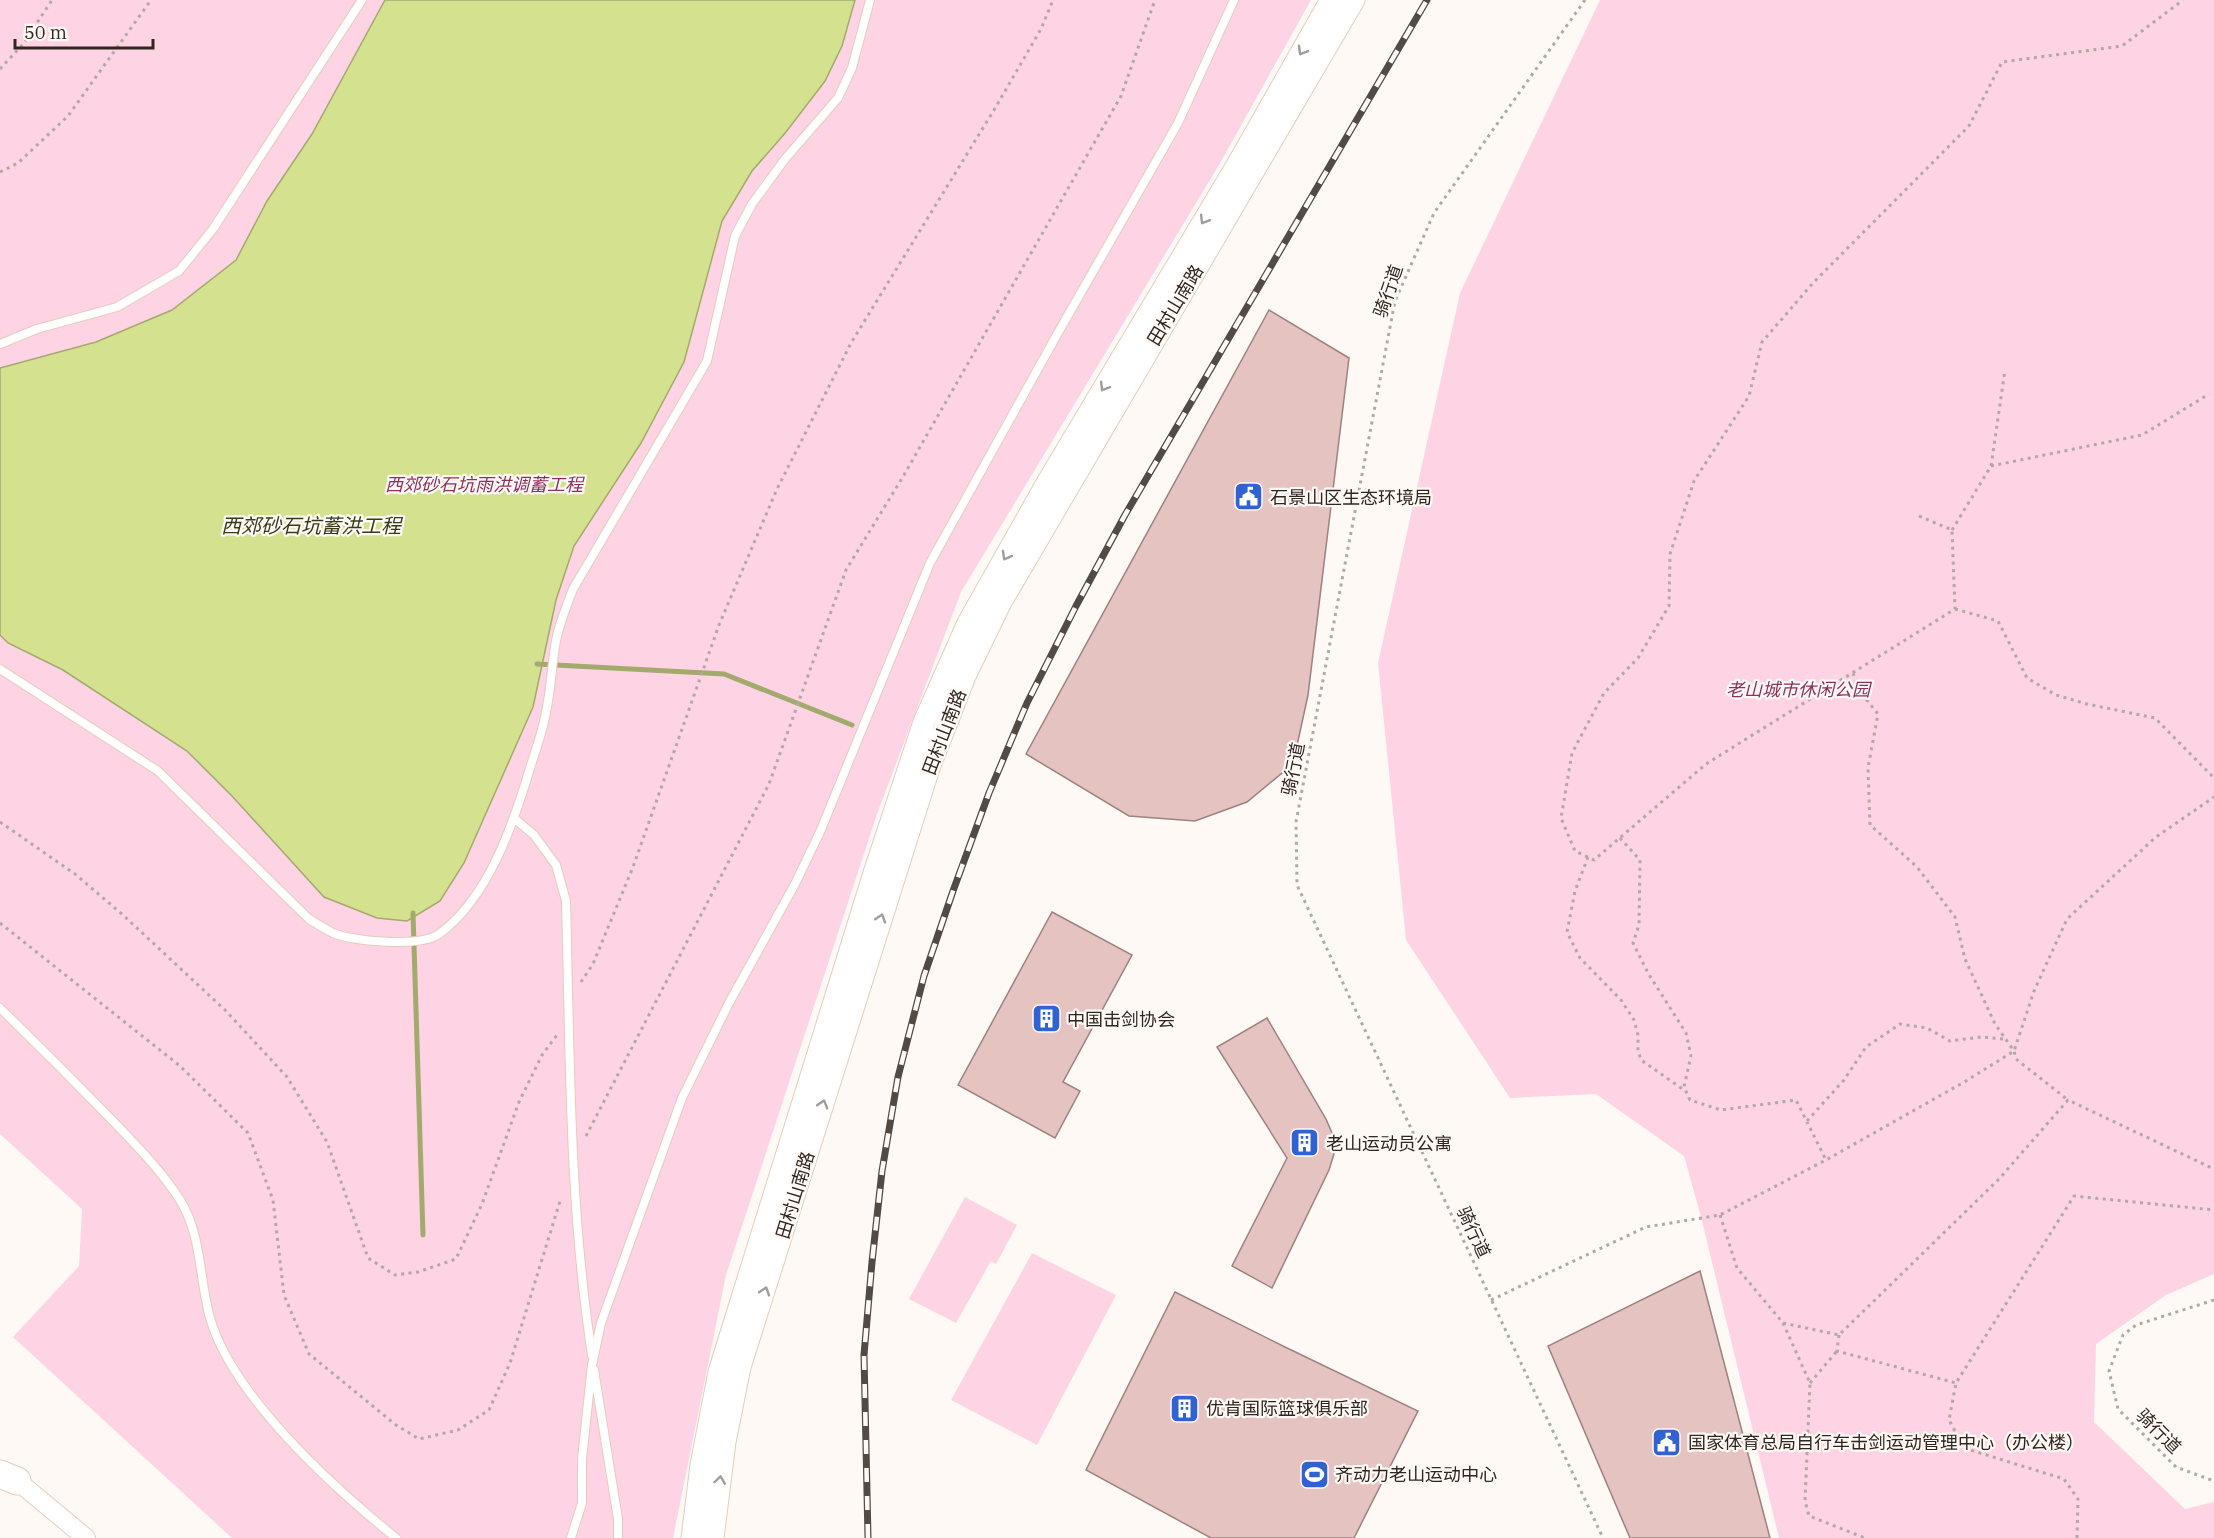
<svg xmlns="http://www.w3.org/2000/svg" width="2214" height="1538" font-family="'IBM Plex Serif','Noto Sans SC',serif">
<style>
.green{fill:#fed3e3}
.water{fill:#d4e290;stroke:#a3aa6e;stroke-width:1.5}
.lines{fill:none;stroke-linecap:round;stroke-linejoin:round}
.stream{stroke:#a3aa6e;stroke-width:5}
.building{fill:#e4c3c0;stroke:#9f817e;stroke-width:1.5}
.service-casing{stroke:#e6ccbb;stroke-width:10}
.tertiary-casing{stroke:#e6ccbb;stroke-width:20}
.secondary-casing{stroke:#e6ccbb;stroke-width:23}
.motorway-casing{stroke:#e6ccbb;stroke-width:29}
.path{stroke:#b0a9a5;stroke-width:3;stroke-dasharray:3 4.5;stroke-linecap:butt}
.service{stroke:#fff;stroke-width:8}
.tertiary{stroke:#fff;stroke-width:18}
.secondary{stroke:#fff;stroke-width:21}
.motorway{stroke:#fff;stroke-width:27}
.rail-casing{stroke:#534a44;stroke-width:7}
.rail{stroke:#fff9f6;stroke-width:4.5;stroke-dasharray:14;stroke-linecap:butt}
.oneway{stroke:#a29d9b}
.labels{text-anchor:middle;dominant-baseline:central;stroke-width:4.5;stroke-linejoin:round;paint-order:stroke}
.street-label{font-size:18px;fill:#302620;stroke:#fff9f6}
.park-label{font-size:18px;font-style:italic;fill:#8e2f5c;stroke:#fff9f6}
.poi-label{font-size:18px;fill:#302620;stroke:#fff9f6;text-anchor:start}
.water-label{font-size:20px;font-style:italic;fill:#363b19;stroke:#fff9f6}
</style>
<rect width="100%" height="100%" fill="#fff9f6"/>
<path class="green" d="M 0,0 L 1311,0 L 1219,165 L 961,592 L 877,814 L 726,1275 L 673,1538 L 232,1538 L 13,1337 L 79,1266 L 82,1209 L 0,1134 Z
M 1600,0 L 2214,0 L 2214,1274 L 2166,1295 L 2096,1344 L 2094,1422 L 2185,1509 L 2214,1502 L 2214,1538 L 1779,1538 L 1701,1217 L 1684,1156 L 1596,1094 L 1510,1098 L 1406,940 L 1378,663 L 1460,293 Z
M 965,1197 L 1017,1225 L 996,1264 L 991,1261 L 956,1323 L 909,1299 Z
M 1032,1253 L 1116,1295 L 1037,1445 L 951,1400 Z"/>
<path class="water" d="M 385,0 L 855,0 L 842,46 L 825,81 L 786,132 L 752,171 L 722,221 L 684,362 L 641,443 L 574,546 L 556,600 L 533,707 L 464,863 L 440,901 L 407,921 L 377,918 L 324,897 L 232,796 L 187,751 L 63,670 L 8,643 L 0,635 L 0,368 L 96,342 L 172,310 L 236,260 L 267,201 L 312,134 Z"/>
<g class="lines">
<path class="stream" d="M 537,664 L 724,674 L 852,725
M 413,913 L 423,1235"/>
</g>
<path class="building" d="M 1269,310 L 1349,358 L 1308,695 L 1293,764 L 1247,802 L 1195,821 L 1129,816 L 1026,754 Z
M 1052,912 L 1132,955 L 1063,1082 L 1080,1091 L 1055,1138 L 958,1085 Z
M 1267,1018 L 1326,1119 L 1332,1133 L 1334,1154 L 1329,1170 L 1272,1288 L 1232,1266 L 1287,1158 L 1217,1047 Z
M 1700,1271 L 1770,1538 L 1630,1538 L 1548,1346 Z
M 1175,1292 L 1285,1347 L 1418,1411 L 1354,1538 L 1211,1538 L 1086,1470 Z"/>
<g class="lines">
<defs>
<path id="service" d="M 0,344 L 37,329 L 117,307 L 179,271 L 213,229 L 362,0
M 0,669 L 158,771 L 309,919 C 317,924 325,929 333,933 C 353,942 421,947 439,934 C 489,898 514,822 531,765 C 536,749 542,733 545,717 C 550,696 551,675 554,654 C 556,632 565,610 573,589 L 707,361 L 735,236 L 752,204 L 785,159 L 838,98 L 852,68 L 870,0
M 515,819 L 534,835 L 556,865 L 566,901 C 570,1053 569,1206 592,1355
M 0,1008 C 37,1044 73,1080 109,1117 C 134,1143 161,1170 180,1200 C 202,1235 199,1279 210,1318 C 233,1397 333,1487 396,1538
M 594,1370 L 618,1519 L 618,1538
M 571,1538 L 582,1503 L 582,1459 L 592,1365 L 601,1323 L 682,1098 L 729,1003 L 795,884 L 820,832 L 930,563 L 1059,331 L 1178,123 L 1234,0"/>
<path id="tertiary" d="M 9,1474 L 86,1538"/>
<path id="secondary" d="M 692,1538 L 701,1465 L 719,1372 L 875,870 L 924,722 L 968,623 L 1047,483 L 1236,167 L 1331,0
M 713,1538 L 725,1442 L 740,1367 L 929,768 L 965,676 L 1001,602 L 1354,0"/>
<path id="motorway" d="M 0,1474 L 17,1481"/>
</defs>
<use href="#service" class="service-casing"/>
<use href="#tertiary" class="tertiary-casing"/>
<use href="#secondary" class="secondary-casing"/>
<use href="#motorway" class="motorway-casing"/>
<path class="path" d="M 1585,0 L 1434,213 L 1395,301 L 1296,822 L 1297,885 L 1603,1538
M 0,69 L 23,44 L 52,0
M 0,172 L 18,163 L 68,116 L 151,0
M 1991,466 L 2142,435 L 2209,394
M 1919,516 L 1952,530 L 1955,609 L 1706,764 L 1594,860 L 1575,851 L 1561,818 L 1572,753 L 1604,693 L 1638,658 L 1669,606 L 1670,554 L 1694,481 L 1749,396 L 1762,342 L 1813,283 L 1969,126 L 2002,62 L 2122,46 L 2183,0
M 1952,530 L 1991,466 L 2005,370
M 1955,609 L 1998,621 L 2027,678 L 2056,695 L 2087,704 L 2155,718 L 2214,778
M 1853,673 L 1861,693 L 1878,714 L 1868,768 L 1870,825 L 1917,867 L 1955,917 L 1965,959 L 1995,1024 L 2014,1051 L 2016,1059 L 2068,1100
M 0,822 L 75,874 L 123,915 L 226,1011 L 287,1077 L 327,1142 L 368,1258 L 395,1275 L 418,1272 L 456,1259 L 482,1204 L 519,1102 L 542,1055 L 557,1035
M 1620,838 L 1640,860 L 1639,925 L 1633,943 L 1648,973 L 1686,1033 L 1691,1056 L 1684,1087 L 1690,1100 L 1721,1110 L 1796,1100 L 1826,1160
M 1588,857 L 1575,891 L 1567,932 L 1580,958 L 1621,1000 L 1634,1020 L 1638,1035 L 1638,1050 L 1641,1060 L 1684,1090
M 0,923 L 180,1066 L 248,1133 L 273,1200 L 284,1295 L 309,1354 L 396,1425 L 419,1439 L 458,1430 L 489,1410 L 510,1363 L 561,1198
M 581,982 L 593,964 L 633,867 L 719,625 L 777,489 L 851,343 L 994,110 L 1041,29 L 1053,0
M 1807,1121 L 1844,1080 L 1866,1047 L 1900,1024 L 1927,1028 L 1950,1041 L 1981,1037 L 2004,1039
M 586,1136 L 769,784 L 846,570 L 904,475 L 1121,96 L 1155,0
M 1720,1215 L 1737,1268 L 1783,1323 L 1839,1335 L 1999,1179 L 2068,1100 L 2214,1169
M 1491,1300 L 1646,1227 L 1720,1215 L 1826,1160 L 1966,1081 L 2014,1051 L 2034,991 L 2067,919 L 2156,837 L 2214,797
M 2214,1300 L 2136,1325 L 2123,1335 L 2109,1371 L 2118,1409 L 2176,1467 L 2214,1481
M 1783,1323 L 1810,1383 L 1805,1501 L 1809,1516 L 1865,1538
M 1839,1335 L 1837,1351 L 1956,1383
M 1810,1383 L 1837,1351
M 2077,1538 L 2078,1499 L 2064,1479 L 1964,1448 L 1949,1420 L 1956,1383 L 2074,1196 L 2214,1210"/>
<use href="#service" class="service"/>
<use href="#tertiary" class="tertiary"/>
<use href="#secondary" class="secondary"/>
<use href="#motorway" class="motorway"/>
<defs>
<path id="rail" d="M 868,1538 L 864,1355 L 872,1262 L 882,1171 L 898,1077 L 924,976 L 953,891 L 989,793 L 1027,703 L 1076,606 L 1125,515 L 1427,0"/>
</defs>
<use href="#rail" class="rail-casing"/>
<use href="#rail" class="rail"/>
</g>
<defs><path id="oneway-chevron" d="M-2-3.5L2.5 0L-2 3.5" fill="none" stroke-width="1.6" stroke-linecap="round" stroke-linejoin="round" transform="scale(1.5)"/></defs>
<g class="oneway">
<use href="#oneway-chevron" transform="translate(1302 51) rotate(120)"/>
<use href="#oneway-chevron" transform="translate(1204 220) rotate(121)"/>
<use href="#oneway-chevron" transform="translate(1104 387) rotate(121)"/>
<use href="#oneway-chevron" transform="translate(1006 556) rotate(119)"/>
<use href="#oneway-chevron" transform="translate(881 918) rotate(-72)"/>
<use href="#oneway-chevron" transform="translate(823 1104) rotate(-73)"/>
<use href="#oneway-chevron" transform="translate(765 1291) rotate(-72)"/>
<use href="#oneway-chevron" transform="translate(720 1480) rotate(-82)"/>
</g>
<defs>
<symbol id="civic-square" viewBox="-11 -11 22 22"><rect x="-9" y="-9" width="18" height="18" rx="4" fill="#3063d1" stroke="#fff9f6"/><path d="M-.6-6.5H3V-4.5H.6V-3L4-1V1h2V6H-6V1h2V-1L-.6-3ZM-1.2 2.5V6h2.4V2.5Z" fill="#fff"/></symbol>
<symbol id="building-square" viewBox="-11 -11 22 22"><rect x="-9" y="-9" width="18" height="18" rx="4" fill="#3063d1" stroke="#fff9f6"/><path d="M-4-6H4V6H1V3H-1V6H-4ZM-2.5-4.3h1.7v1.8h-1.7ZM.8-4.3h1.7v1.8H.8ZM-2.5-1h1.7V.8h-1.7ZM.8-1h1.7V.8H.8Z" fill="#fff"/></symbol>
<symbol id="stadium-square" viewBox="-11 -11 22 22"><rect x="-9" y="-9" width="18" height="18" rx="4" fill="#3063d1" stroke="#fff9f6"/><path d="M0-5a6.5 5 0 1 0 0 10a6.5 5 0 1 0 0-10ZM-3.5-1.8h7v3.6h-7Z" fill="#fff"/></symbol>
</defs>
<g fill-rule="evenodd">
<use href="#civic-square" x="1232" y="480" width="33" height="33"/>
<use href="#building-square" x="1030" y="1002" width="33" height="33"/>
<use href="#building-square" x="1288" y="1126" width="33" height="33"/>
<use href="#building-square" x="1168" y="1392" width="33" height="33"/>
<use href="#civic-square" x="1650" y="1426" width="33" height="33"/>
<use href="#stadium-square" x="1298" y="1458" width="33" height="33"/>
</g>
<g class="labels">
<g class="street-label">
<text transform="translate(1388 291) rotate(-71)">骑行道</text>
<text transform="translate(1175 305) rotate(-59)">田村山南路</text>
<text transform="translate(944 732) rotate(-69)">田村山南路</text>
<text transform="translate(1293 769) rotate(-79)">骑行道</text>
<text transform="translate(795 1195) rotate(-73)">田村山南路</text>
<text transform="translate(1474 1232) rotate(65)">骑行道</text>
<text transform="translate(2159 1431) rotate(45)">骑行道</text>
</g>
<g class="park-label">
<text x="484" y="484">西郊砂石坑雨洪调蓄工程</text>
<text x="1798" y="689">老山城市休闲公园</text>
</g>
<g class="poi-label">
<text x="1270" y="497">石景山区生态环境局</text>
<text x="1067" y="1019">中国击剑协会</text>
<text x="1326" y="1143">老山运动员公寓</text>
<text x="1206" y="1408">优肯国际篮球俱乐部</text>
<text x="1688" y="1442">国家体育总局自行车击剑运动管理中心（办公楼）</text>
<text x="1335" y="1474">齐动力老山运动中心</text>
</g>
<g class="water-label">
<text x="311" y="525">西郊砂石坑蓄洪工程</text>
</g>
</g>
<path d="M15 39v9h138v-9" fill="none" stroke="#302620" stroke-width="3"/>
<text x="24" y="39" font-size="18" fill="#302620" stroke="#fff9f6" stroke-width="4.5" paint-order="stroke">50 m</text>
</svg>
